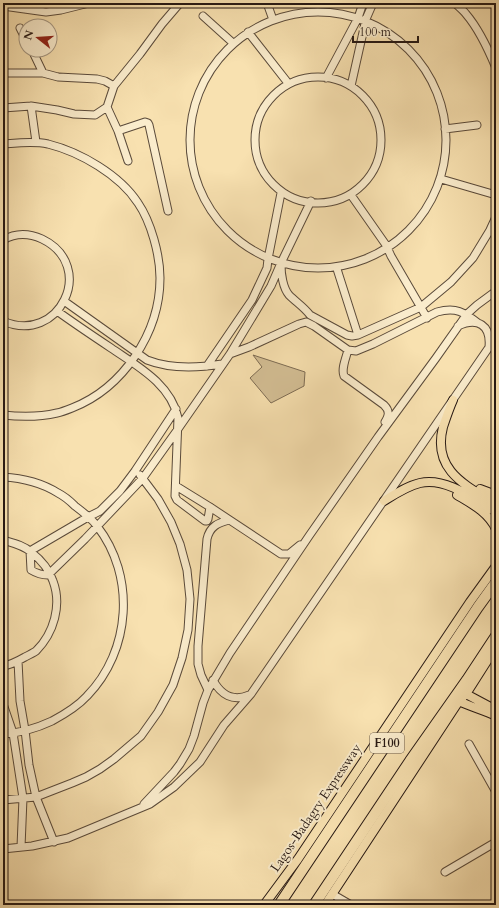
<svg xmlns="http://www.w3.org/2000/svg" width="499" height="908" font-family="Cardo,serif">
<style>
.grass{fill:#d4bf95;stroke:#7d6c54}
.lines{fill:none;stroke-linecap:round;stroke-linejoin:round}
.minor-casing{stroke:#5a4a3a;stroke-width:9}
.major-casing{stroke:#261813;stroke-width:10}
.highway-casing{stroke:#261813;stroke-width:12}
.minor{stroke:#faeccc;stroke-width:7}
.major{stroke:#f8e1b0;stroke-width:8}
.highway{stroke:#f8e1b0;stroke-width:10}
.labels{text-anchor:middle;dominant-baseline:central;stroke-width:4;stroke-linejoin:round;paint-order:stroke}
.shield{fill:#faeccc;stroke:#66584a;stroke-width:1}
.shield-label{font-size:12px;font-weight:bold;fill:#261813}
.street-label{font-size:13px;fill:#261813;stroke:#faeccc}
</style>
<rect width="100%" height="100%" fill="#f8e1b0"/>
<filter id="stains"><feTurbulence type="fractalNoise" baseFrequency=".005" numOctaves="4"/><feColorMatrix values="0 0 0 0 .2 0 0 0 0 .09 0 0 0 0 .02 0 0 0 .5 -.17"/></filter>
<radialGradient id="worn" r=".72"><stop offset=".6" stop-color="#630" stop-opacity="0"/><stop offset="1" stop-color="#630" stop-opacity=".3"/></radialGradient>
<path class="grass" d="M 253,355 L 305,372 L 304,386 L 271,403 L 250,378 L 262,367 Z"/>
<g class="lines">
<defs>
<path id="minor" d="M 267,3 L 272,17
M 455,3 C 459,7 463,10 466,14 C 478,28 489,51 496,68
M 3,6 L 46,12 L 61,10 L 89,3
M190 140a128 128 0 1 1 256 0a128 128 0 1 1-256 0Z
M 203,16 L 233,43
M 20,28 L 26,40
M 248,32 L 288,83
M 32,50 L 43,73
M 3,73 L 43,73 L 58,77 L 97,79 L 105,81 L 114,86
M255 140a63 63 0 1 1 126 0a63 63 0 1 1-126 0Z
M 326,78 L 358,18 L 363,3
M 351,86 L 366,19 L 373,3
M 31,106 L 36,142
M 107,107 L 118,131 L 128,161
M 3,108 L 31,106 L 57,110 L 74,114 L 95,115 L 107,107 L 114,86 L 140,54 L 162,24 L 180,3
M 445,129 L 477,125
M 118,131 L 145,122 L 148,123 L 149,125 L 168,211
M 3,144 C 18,143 33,141 48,144 C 80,152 120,175 138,203 C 151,222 160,255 160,278 C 160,333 123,388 72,408 C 67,410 62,412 57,413 C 40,417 21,417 3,415
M 441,179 L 496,195
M 351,195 L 386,245 L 391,256 L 427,318
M 3,240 C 15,233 29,233 42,239 C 98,266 59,346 3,321
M 281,265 C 281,274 283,288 289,295 C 296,302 304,307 310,315 L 347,335 L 352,336 L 358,335 L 421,307 L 451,282 L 473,258 L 490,230 L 496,217
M 337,269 L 358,335
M 64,301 L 147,360 C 170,369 197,368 222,364
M 57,311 C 75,324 93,336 111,348 C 137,366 171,384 178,418 L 175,496 L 177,500 L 205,521 L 207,521 L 208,519 L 210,507
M 458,326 C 478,317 491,325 489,347
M 348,350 C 346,358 341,369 344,376 L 384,405 C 390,411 389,415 385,422
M 230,354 L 249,347 L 299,324 L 306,322 L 314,326 L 348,350 L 356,351 L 373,344 L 437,312 C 456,307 464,312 478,323
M 207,366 L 252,300 L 267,268 L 268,259 L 281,193
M 176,409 L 135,471 L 120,491 L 100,511 L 88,517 L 30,551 L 31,570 C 36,573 42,575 48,575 L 85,539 L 143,478 L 178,429 L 230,354 L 271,286 L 281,263 L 311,201
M 3,477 C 22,478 42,483 58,493 C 64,496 70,501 75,506 C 83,512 91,518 97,526 C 136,576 131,651 87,696 C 77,707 65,714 52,721 C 37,728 20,733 3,734
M 176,486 L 210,507 L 281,554 L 289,554 L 300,545
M 3,540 C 13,543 23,545 31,552 C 40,559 49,569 53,581 C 62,605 54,633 36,651 C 33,653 29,655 25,657 C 18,661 11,665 3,666
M 18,661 L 20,701 L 25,730 L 29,765 L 36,797 L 54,842
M 213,680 C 221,695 233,702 249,695
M 208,690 L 201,675 L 198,664 L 198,646 L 207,539 C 210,526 218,523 229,520
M 3,704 L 13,733 L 23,798 L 21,847
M 469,744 L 496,792
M 3,800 L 36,797 L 72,783 L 86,777 L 100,769 L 114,759 L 141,736 L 158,712 L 173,685 L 182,658 L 188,630 L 190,599 L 187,570 L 180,544 L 171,522 L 158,499 L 140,475
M 144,804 L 174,772 L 180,764 L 189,749 L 194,736 L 203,703 L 208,690 L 230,653 L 309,536 L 378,437 L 436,358 L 467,314 L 477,305 L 496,291
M 3,849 L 32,846 L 68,838 L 150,804 L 174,787 L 200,762 L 224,725 L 251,694 L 496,337
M 445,872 L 496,842
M 332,894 L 351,905"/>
<path id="major" d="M 453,400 C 449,409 446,418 443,427 C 432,470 465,485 496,504
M 480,489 L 496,495
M 457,495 C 472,504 488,512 496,529
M 384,501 C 395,494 407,486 420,483 C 446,477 474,499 496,512
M 466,694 L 496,710
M 459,701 C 471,707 484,710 496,716
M 264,905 L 298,859 L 470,602 L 496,566
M 325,905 L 459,701 L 466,694 L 496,647"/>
<path id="highway" d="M 279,905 L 478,607 L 496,582
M 314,905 L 410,761 L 467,680 L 496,636"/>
</defs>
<use href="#minor" class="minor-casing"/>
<use href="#major" class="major-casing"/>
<use href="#highway" class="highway-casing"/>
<use href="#minor" class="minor"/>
<use href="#major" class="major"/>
<use href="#highway" class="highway"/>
</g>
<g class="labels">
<rect class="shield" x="370" y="733" width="34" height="20" rx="3"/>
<g class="shield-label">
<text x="387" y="743">F100</text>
</g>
<g class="street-label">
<text transform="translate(316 808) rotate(-56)">Lagos-Badagry Expressway</text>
</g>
</g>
<rect width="499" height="908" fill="none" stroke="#f8e1b0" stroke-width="16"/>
<rect x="4" y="4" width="491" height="900" fill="none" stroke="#261813" stroke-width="2"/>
<rect x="8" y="8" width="483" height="892" fill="none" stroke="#261813"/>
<g transform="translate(38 38) rotate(287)"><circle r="19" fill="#faeccc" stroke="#a59782"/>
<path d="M0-3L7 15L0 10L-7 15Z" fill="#8f2418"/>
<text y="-6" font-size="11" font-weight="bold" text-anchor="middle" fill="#261813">N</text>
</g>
<path d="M353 36v6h65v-6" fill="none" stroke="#261813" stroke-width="2"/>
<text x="359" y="36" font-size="12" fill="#261813" stroke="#faeccc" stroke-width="3" paint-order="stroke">100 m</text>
<rect width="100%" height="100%" filter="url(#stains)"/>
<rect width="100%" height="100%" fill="url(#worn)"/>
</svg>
